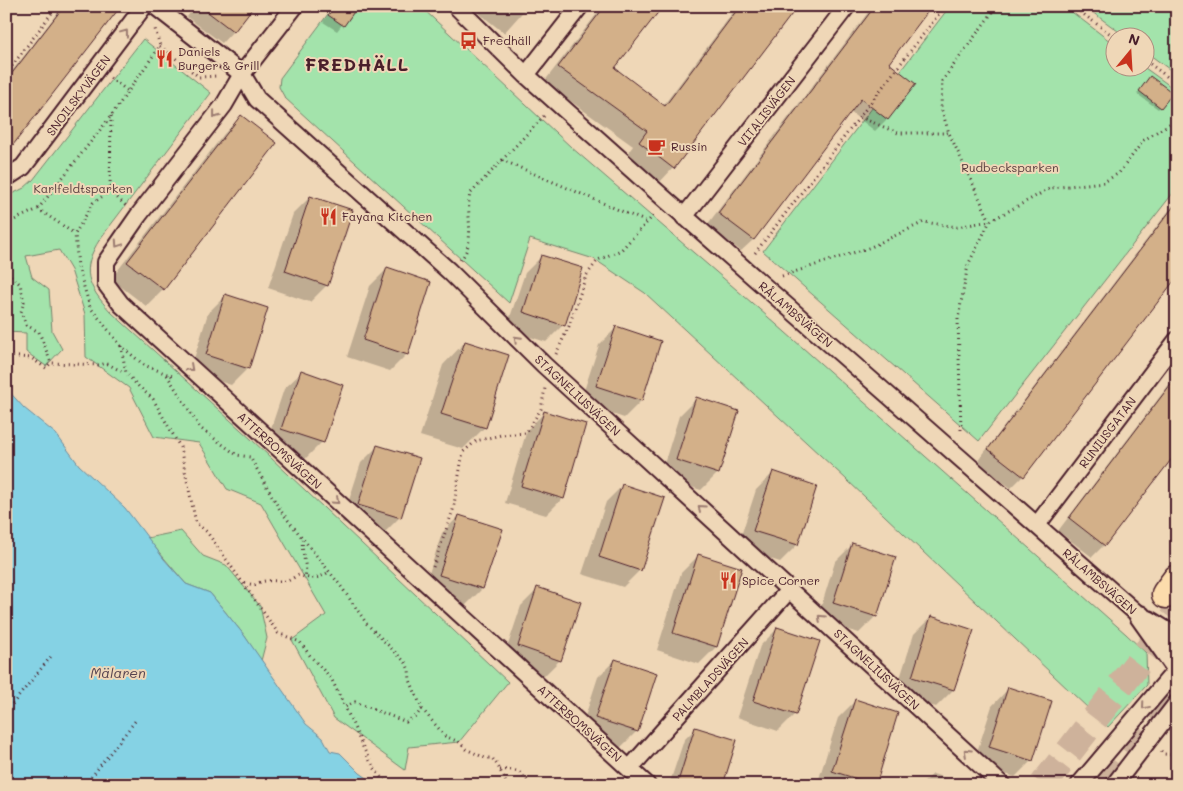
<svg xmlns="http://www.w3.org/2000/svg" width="1183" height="791" font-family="Mali,sans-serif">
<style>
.green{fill:#a3e3ab;stroke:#76816b}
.water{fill:#85d2e4;stroke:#6d8a9a}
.shadow{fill:#0003}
.building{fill:#d3b089;stroke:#4a1f2b}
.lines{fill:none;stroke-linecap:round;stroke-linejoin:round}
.motorway-tunnel{stroke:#ceb29b;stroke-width:28;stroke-dasharray:28 14;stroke-linecap:butt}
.minor-casing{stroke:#4a1f2b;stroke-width:20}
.tertiary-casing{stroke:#4a1f2b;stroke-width:24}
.motorway-casing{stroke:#4a1f2b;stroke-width:31}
.path{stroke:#4a1f2b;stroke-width:3;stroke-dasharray:1 4;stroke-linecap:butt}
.minor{stroke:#efd7b7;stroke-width:16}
.tertiary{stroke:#efd7b7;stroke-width:20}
.motorway{stroke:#fcdcac;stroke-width:28}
.oneway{stroke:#9c7b71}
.labels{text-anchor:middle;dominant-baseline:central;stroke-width:4;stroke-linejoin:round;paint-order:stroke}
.poi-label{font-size:12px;fill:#4a1f2b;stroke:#efd7b7;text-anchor:start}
.street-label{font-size:12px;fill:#4a1f2b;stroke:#efd7b7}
.park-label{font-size:12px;fill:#573c3e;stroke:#efd7b7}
.water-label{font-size:14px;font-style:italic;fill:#564350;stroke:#efd7b7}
.district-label{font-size:18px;font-weight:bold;letter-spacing:1px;fill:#4a1f2b;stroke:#efd7b7}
</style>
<rect width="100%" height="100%" fill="#efd7b7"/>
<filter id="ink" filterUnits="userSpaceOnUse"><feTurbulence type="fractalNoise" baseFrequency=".02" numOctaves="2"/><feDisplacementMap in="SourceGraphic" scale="10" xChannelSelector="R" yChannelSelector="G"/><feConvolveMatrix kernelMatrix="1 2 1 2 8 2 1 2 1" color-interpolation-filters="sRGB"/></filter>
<g filter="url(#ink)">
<path class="green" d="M 334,6 L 420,6 L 571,147 L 759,309 L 1126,634 L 1146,653 L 1147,685 L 1108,727 L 847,480 L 645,293 L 594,259 L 530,239 L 509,303 L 285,98 L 279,87 L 280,78 Z
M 950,6 L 1064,6 L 1115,45 L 1116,68 L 1145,68 L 1177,91 L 1177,188 L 979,441 L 763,251 Z
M 1084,6 L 1177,6 L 1177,75 L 1146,52 L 1146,38 L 1126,37 Z
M 143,39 L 211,93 L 100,239 C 80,270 87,286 111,312 L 251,439 L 508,682 L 459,742 L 409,747 L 405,770 L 334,718 L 292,640 L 326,615 L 261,503 L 227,489 L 199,443 L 154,437 L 129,388 L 86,357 L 85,314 L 71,270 L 59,250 L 26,256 L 32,277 L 49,290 L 52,331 L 62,349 L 46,366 L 26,352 L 26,333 L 6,332 L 6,197 L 24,188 L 33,180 Z
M 181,531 L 203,556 L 226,565 L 260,606 L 267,638 L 261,661 L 244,635 L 210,593 L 186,584 L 147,538 Z"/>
<path class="water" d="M 6,388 L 24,408 L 56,434 L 79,465 L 125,508 L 164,559 L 186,584 L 210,593 L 244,635 L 306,724 L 323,738 L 330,751 L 340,753 L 360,773 L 377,785 L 6,785 Z"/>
<path class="shadow" d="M 63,6 L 119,6 L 6,152 L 6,79 Z
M 195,6 L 253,6 L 233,31 L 222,43 L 187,17 Z
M 334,6 L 357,6 L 337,31 L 323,22 Z
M 470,6 L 528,6 L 504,33 Z
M 603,6 L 661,6 L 613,68 L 663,106 L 738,6 L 797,6 L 673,168 L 659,183 L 625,157 L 633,146 L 544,82 Z
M 873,6 L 930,6 L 887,63 L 914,84 L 887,119 L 875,131 L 850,112 L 753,240 L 741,251 L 707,225 Z
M 1148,80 L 1160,107 L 1158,109 L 1137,94 Z
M 241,117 L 163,289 L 146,306 L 111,279 L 224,134 Z
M 310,197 L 327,285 L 310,302 L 268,288 L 293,214 Z
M 1177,200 L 1177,275 L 1023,476 L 1011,488 L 977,462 Z
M 542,256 L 563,325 L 546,342 L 506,329 L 525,273 Z
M 387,269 L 407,354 L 390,371 L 347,357 L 370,286 Z
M 225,296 L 248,368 L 231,385 L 190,372 L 208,313 Z
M 616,328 L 659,342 L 641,401 L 624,418 L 580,403 L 599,345 Z
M 465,342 L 485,427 L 463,449 L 420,436 L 443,365 Z
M 302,372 L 322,442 L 305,459 L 265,446 L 284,389 Z
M 1177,374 L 1177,450 L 1104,545 L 1092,557 L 1058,531 Z
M 696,399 L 718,473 L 701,490 L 660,477 L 679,416 Z
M 544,413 L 563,498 L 546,515 L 505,503 L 527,430 Z
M 378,446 L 418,459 L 399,518 L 382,535 L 342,522 L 361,463 Z
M 773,473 L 797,545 L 780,562 L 737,548 L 756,490 Z
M 623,485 L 640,570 L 623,587 L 582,574 L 606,502 Z
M 459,516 L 482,589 L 465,606 L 423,592 L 442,533 Z
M 852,545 L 876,616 L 859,633 L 817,620 L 835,562 Z
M 698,556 L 716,647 L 699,664 L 657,650 L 681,573 Z
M 538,589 L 560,660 L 543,677 L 502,663 L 521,606 Z
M 931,617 L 972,631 L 953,690 L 936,707 L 895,694 L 914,634 Z
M 777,629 L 795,714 L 778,731 L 737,717 L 760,646 Z
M 615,660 L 637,731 L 620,748 L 579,735 L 598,677 Z
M 1009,688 L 1032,760 L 1015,777 L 973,764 L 992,706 Z
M 855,701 L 897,714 L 874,785 L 817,785 L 838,718 Z
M 696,728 L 721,785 L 669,785 L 684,740 Z
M 933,774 L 968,785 L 921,785 Z"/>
<path class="building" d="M 64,6 L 121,6 L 6,154 L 6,81 Z
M 200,6 L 254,6 L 234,32 Z
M 335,6 L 358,6 L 344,26 L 328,15 Z
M 605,6 L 663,6 L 615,68 L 665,106 L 740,6 L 798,6 L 674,169 L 639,142 L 647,131 L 558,67 Z
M 875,6 L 932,6 L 889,63 L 916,84 L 888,120 L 861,99 L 754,240 L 718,213 Z
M 1150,76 L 1173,93 L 1161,108 L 1139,91 Z
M 241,115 L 277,143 L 164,290 L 127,262 Z
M 310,196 L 353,210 L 328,286 L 285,271 Z
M 1177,202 L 1177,277 L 1024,477 L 988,449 Z
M 541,255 L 583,268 L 565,326 L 523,312 Z
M 387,267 L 431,282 L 408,355 L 363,340 Z
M 225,294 L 268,308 L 249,369 L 206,355 Z
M 616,326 L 661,341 L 642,401 L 596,386 Z
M 465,341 L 509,355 L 486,428 L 441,414 Z
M 301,370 L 343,385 L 324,443 L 281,429 Z
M 1177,376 L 1177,452 L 1105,546 L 1069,518 Z
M 696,397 L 739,411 L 719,474 L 676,460 Z
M 544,411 L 586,424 L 564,499 L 521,486 Z
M 377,445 L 420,458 L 401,518 L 358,505 Z
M 773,471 L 817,486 L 798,545 L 753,531 Z
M 622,484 L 665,498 L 641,571 L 599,557 Z
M 459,515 L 503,529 L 483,589 L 439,575 Z
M 852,543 L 896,557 L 877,617 L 833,603 Z
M 698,554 L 742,568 L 717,647 L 673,633 Z
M 537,587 L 581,602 L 561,661 L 518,646 Z
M 931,616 L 974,630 L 954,690 L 912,677 Z
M 777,627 L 820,641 L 796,715 L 753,701 Z
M 615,659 L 657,673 L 638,732 L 595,718 Z
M 1008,687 L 1052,701 L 1033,761 L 989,747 Z
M 855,699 L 898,713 L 876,785 L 832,771 Z
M 695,727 L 737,740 L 723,785 L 677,785 Z"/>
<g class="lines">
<path class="motorway-tunnel" d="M 1043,785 L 1177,613
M 1100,785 L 1177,684"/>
<defs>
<path id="minor" d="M 155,6 L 242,74 L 257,99 L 449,271 L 544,365 L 1002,785
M 295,6 L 242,74 L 224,105 L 138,216 L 106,262 L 106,284 L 121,304 L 647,785
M 456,6 L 526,75 L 666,200 L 1140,616
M 526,75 L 580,6
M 6,178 L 23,167 L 144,6
M 684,217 L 847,6
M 1037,525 L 1177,340
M 630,768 L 790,589
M 1079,785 L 1177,669
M 1114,785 L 1177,703"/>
<path id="tertiary" d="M 1140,616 L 1177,668
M 1148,621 L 1177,639"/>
<path id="motorway" d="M 1166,594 L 1177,579"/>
</defs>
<use href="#minor" class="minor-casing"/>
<use href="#tertiary" class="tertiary-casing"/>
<use href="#motorway" class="motorway-casing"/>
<path class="path" d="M 1072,6 L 1116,38
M 160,46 L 199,77 L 217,76
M 1146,61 L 1177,84
M 6,74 L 57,6
M 110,78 L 128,91
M 111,116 L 110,191 L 93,203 L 75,234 L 78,267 L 90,307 L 121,346 L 144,365 L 175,377
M 860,117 L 898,133 L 949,133
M 502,160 L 647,222
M 110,191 L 126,206
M 38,209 L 111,116 L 160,46 L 155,29
M 6,224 L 38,209 L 75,234
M 755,253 L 945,6
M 460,260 C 477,243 465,215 470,194 L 544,116
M 6,274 L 11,276 L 20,284 L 24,302 L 21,312 L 26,325 L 39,332 L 51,363
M 782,276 L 871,247 L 924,222 L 957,227 L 990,221 L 1051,188 L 1104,182 L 1119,173 L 1144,140 L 1177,119
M 121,346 L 126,373 L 139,387 L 153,399 L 180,447 L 196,523 L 207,532 L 278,633 L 300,642 L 311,657 L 331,678 L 345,707
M 6,352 L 8,356 L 10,368 L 6,367
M 556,354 L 569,326 L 586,276 L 598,260 L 621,250 L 654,215
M 8,356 L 31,358 L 46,368 L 51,363 L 100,365 L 106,363 L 125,373
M 167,375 L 200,428 L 237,455 L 250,457 L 280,510 L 340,585 L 367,624 L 406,663 L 409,670 L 410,680 L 422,709 L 417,715 L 406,722 L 355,702 L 345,707 C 358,734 367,764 388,785
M 961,430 L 958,319 L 968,265 L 990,221 L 949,133 L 941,108 L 942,81 L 997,6
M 303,539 C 300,552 308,564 305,577
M 433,567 L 453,510 L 463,452 L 476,441 L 501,435 L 526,433 L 541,409 L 545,388
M 245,583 L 255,585 C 264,578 277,582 287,581 C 291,580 295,576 299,575 C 311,580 318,579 329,572
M 422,709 L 445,736 L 459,742 L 466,749 L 485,758 L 492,758 L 498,766 L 507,785
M 6,712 L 53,654
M 1161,751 L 1164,754 L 1177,755
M 500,770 C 519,769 519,771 531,785
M 85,785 L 136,720"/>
<use href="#minor" class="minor"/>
<use href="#tertiary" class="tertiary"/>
<use href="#motorway" class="motorway"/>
</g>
<defs><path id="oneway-chevron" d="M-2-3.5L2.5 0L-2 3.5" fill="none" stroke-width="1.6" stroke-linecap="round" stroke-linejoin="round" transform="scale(1.25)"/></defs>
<g class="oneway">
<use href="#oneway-chevron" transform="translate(125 33) rotate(-53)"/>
<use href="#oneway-chevron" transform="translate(216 115) rotate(128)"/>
<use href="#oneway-chevron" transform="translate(118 244) rotate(124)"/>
<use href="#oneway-chevron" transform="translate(517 339) rotate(-135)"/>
<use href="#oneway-chevron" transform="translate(190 368) rotate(42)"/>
<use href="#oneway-chevron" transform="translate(336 501) rotate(42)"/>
<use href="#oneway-chevron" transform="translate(701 508) rotate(-138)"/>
<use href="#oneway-chevron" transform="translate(821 618) rotate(-137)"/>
<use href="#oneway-chevron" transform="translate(1145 706) rotate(130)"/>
<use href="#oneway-chevron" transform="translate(967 752) rotate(-137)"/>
</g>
</g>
<defs>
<symbol id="bus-bare" viewBox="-9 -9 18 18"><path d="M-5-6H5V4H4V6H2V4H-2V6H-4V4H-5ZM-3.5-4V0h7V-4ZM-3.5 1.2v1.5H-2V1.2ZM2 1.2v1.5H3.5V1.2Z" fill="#c8321e" stroke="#efd7b7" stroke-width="2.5" paint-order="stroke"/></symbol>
<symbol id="restaurant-bare" viewBox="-9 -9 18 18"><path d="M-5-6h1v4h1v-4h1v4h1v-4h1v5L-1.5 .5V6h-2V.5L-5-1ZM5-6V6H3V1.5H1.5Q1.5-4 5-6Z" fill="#c8321e" stroke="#efd7b7" stroke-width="2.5" paint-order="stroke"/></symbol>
<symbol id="cafe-bare" viewBox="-9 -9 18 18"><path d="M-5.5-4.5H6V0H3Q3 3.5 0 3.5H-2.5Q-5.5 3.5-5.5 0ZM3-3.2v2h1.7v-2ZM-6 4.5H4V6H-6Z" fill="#c8321e" stroke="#efd7b7" stroke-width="2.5" paint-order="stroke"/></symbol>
</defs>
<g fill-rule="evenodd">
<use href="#bus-bare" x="456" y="28" width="25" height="25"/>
<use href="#restaurant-bare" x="152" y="46" width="25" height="25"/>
<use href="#cafe-bare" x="644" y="134" width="25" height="25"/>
<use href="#restaurant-bare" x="316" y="204" width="25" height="25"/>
<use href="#restaurant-bare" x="716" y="568" width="25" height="25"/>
</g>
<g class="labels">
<g class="poi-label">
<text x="483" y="40">Fredhäll</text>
<text x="178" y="51">Daniels<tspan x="178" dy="14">Burger &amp; Grill</tspan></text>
<text x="671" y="146">Russin</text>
<text x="342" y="216">Fayana Kitchen</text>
<text x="742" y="580">Spice Corner</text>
</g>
<g class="street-label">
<text transform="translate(78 95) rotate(-53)">SNOILSKYVÄGEN</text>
<text transform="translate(766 111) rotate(-52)">VITALISVÄGEN</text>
<text transform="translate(796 314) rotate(41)">RÅLAMBSVÄGEN</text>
<text transform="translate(578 395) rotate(43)">STAGNELIUSVÄGEN</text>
<text transform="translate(1107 432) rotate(-53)">RUNIUSGATAN</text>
<text transform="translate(280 450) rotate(42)">ATTERBOMSVÄGEN</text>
<text transform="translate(1100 581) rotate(41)">RÅLAMBSVÄGEN</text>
<text transform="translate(877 669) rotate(43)">STAGNELIUSVÄGEN</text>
<text transform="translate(710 679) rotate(-48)">PALMBLADSVÄGEN</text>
<text transform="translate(580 723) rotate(42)">ATTERBOMSVÄGEN</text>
</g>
<g class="park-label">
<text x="1010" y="167">Rudbecksparken</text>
<text x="83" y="188">Karlfeldtsparken</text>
</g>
<g class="water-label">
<text x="118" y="672">Mälaren</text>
</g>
<g class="district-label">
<text x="357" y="64">FREDHÄLL</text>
</g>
</g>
<rect width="1183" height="791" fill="none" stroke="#efd7b7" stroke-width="25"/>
<rect x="12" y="12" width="1158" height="766" fill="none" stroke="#4a1f2b" stroke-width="2" filter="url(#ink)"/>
<g transform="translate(1130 52) rotate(18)"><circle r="24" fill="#efd7b7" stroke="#ad8d7f"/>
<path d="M0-4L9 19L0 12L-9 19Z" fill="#c8321e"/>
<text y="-8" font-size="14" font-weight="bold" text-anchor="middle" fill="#4a1f2b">N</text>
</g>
</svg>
